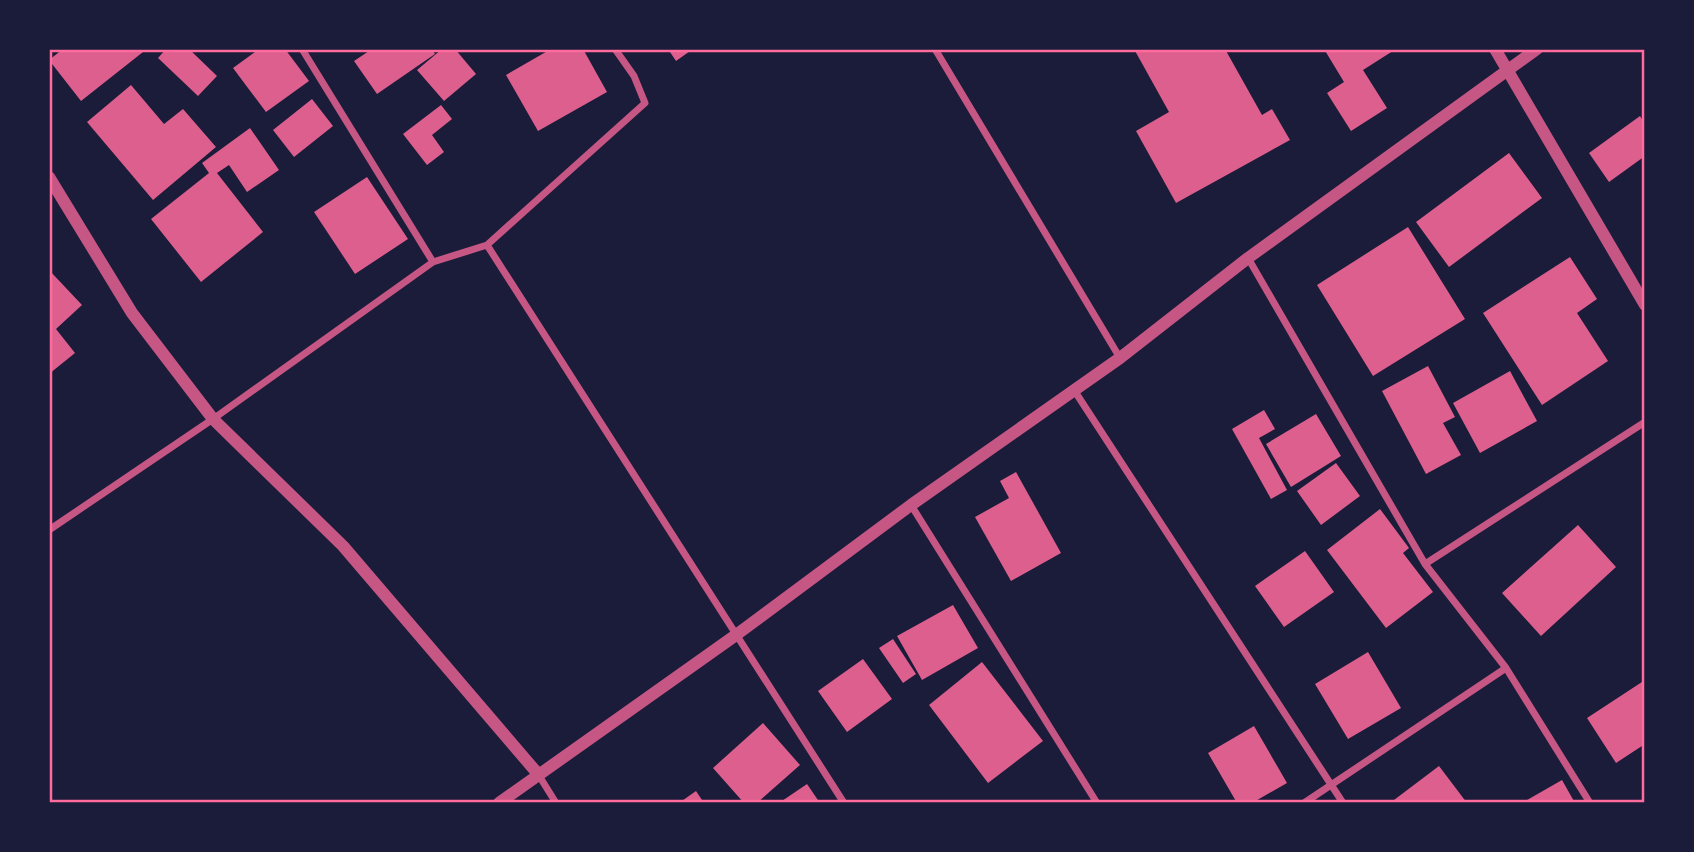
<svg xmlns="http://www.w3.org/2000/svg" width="1694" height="852" font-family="Ubuntu,sans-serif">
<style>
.building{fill:#dd5f8e}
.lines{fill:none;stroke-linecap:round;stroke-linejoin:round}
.minor{stroke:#c65784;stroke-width:7}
.tertiary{stroke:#c65784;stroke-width:12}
.neatline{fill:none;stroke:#ff6b9d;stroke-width:2.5}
</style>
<rect width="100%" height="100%" fill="#1b1b3a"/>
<path class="building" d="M 63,49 L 140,49 L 143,52 L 81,101 L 49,60 Z
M 166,49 L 189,49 L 217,76 L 198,96 L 158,58 Z
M 259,49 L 285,49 L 309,81 L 266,112 L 233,68 Z
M 372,49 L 432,49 L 435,54 L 377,94 L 354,61 Z
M 442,49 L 455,49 L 476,74 L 444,101 L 417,70 Z
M 551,49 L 583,49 L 607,92 L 538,131 L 506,75 Z
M 668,49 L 693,49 L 676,61 Z
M 1134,49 L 1225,49 L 1262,115 L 1272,109 L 1290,140 L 1176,203 L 1136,131 L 1169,112 Z
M 1324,49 L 1396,49 L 1363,70 L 1387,108 L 1351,131 L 1327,93 L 1344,82 Z
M 131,85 L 164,124 L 183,109 L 216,147 L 153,200 L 87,122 Z
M 312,99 L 333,126 L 294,157 L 273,130 Z
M 441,105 L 452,119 L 432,135 L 444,152 L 427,165 L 403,134 Z
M 1640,116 L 1645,124 L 1645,156 L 1609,182 L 1589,153 Z
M 250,128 L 279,170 L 247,192 L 229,165 L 217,173 L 263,232 L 201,282 L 151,219 L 209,173 L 202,163 Z
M 1509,153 L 1542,198 L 1449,267 L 1416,222 Z
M 367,177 L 408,239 L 355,274 L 314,212 Z
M 1408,227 L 1465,319 L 1373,376 L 1317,285 Z
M 1570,257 L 1597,299 L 1577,313 L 1608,361 L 1542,405 L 1483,313 Z
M 49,270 L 82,305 L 56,329 L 75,353 L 49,374 Z
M 1428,366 L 1455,417 L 1443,423 L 1461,455 L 1426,474 L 1382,391 Z
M 1510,371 L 1537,421 L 1480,453 L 1453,403 Z
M 1264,410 L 1275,429 L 1259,438 L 1287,490 L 1271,499 L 1232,429 Z
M 1316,414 L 1341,456 L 1291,487 L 1266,444 Z
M 1336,463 L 1360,496 L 1321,525 L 1297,491 Z
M 1016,472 L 1061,553 L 1011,581 L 975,517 L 1009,498 L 1000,481 Z
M 1380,509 L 1409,548 L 1403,553 L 1433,592 L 1386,628 L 1327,550 Z
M 1578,525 L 1616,567 L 1541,636 L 1502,593 Z
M 1305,551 L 1334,592 L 1284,627 L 1255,586 Z
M 953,605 L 978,648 L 922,680 L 897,636 Z
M 893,639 L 916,674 L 903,683 L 879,648 Z
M 1368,652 L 1401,708 L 1348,739 L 1315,684 Z
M 863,659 L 892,699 L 847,732 L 818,691 Z
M 982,662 L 1043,741 L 988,783 L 929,705 Z
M 1645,680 L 1645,744 L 1616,763 L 1587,718 Z
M 763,723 L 800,765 L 757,803 L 744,803 L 713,768 Z
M 1254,726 L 1287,783 L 1252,803 L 1237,803 L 1208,753 Z
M 1439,766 L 1467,803 L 1390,803 Z
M 1562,780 L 1575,803 L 1522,803 Z
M 807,784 L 820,803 L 779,803 Z
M 696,791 L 704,803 L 679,803 Z"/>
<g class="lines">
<path class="minor" d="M 302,49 L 433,262
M 935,49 L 1120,358
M 487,245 L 844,803
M 1248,258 L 1425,564 L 1506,668 L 1590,803
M 1074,390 L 1343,803
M 911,505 L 1097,803
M 49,530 L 213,419 L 433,262 L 487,245 L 645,103 L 634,76 L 615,49
M 1425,564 L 1645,422
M 538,774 L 556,803
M 1304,803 L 1506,668"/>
<path class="tertiary" d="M 1495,49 L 1645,305
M 49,177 L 132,313 L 213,419 L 343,546 L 538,774
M 499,803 L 736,635 L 911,505 L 1120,358 L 1248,258 L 1537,49"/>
</g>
<rect width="1694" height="852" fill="none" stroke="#1b1b3a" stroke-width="102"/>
<rect x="51" y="51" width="1592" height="750" class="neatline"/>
</svg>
